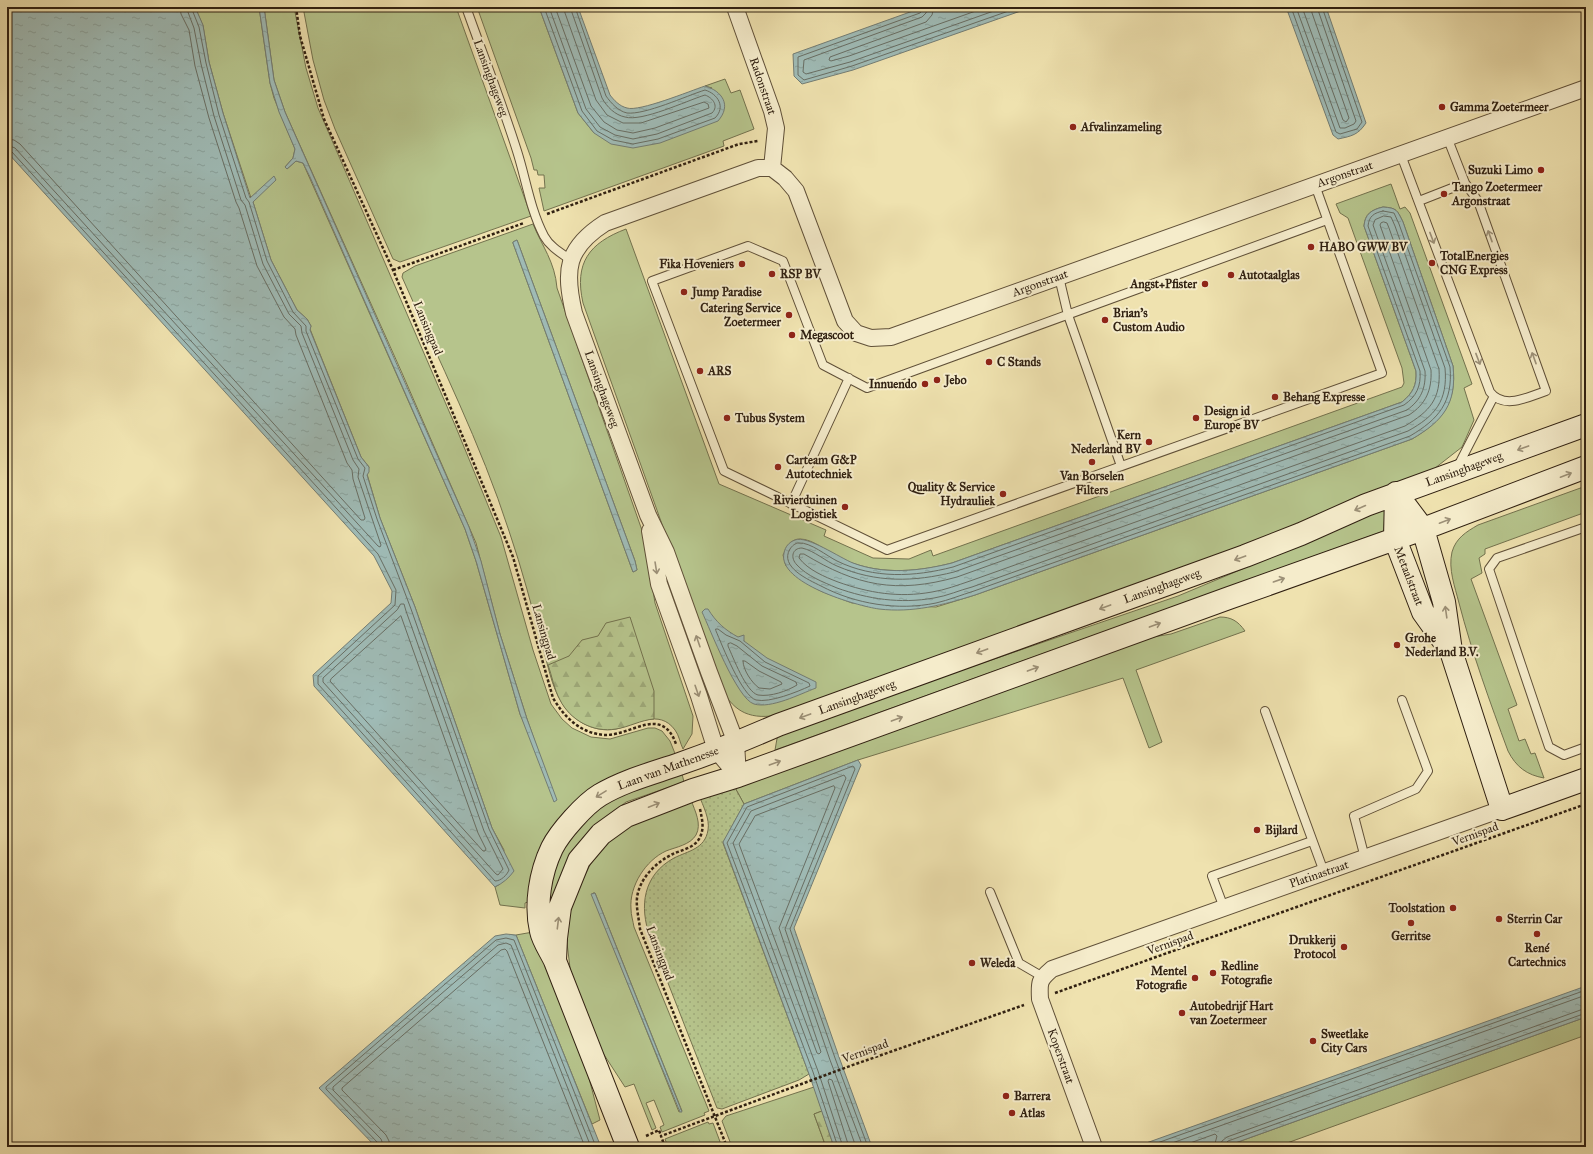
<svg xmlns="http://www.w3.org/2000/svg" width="1593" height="1154" font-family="'IM FELL Great Primer',serif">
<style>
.grass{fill:#b6c48c;stroke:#73724e;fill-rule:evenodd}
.forest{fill:url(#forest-firs);stroke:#73724e}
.garden{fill:url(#garden-dots);stroke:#73724e}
.water{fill:url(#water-ripples);stroke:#737d74}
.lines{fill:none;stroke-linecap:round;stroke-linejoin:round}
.shore{stroke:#686e64;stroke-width:1}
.lane-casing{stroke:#605038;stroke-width:10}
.street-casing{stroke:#605038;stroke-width:18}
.secondary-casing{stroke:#302011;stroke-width:24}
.path{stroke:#302011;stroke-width:2.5;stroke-dasharray:3 2;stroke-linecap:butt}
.lane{stroke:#f5eccb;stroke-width:8}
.street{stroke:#f5eccb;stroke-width:16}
.secondary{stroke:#f5eccb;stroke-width:22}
.oneway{stroke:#9c9077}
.poi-dot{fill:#8f2418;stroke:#f5eccb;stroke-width:1.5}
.labels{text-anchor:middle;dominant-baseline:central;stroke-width:4;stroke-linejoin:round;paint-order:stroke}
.street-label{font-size:12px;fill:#302011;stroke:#f5eccb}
.poi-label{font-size:12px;font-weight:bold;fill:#302011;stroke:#f5eccb;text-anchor:start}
</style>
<defs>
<pattern id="forest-firs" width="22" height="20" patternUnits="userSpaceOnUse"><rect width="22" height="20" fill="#b6c48c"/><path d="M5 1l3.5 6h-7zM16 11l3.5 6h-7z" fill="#9da878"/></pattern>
<pattern id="garden-dots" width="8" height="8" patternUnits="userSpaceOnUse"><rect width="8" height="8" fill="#b6c48c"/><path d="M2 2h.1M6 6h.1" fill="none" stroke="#9da878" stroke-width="1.8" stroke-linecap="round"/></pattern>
<pattern id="water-ripples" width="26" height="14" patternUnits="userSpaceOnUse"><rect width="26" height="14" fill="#9fbbb6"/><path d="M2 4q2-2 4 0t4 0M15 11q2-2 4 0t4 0" fill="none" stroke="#89a09b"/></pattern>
</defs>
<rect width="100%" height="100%" fill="#efe2af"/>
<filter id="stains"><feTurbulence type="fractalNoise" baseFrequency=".005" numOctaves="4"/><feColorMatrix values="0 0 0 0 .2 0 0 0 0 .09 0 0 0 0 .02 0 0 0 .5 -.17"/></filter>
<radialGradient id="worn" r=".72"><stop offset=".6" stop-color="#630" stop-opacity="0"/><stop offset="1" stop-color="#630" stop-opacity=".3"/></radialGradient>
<path class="grass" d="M 195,7 L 259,7 L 270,83 L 274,98 L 295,149 L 293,158 L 285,167 L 287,169 L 296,161 L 303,163 L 465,529 L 476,561 L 520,714 L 545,770 L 527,719 L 500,634 L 476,543 L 402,373 L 285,112 L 274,80 L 264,7 L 294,7 L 306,68 L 318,108 L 455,425 L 501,537 L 533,650 L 551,704 L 562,719 L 572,728 L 591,737 L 610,739 L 648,728 L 655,728 L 662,731 L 670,741 L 676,756 L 595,789 L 531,901 L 525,903 L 525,908 L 500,905 L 495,887 L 500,884 L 504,850 L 492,828 L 415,607 L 380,518 L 367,474 L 369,467 L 361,457 L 310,329 L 311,326 L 307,319 L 297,310 L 271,260 L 253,202 L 251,198 L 223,113 L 209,62 L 203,26 Z
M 303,7 L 456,7 L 531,216 L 400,262 L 393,259 L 335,129 L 324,100 L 313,60 Z
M 477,7 L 539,7 L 578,113 L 594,133 L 712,88 L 705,86 L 725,79 L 731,93 L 740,90 L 754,129 L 723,141 L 724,146 L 544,211 L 539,188 L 545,188 L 544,175 L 538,175 L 537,170 L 534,170 L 531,158 Z
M 1391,184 L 1400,209 L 1405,207 L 1410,213 L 1472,384 L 1464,388 L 1474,420 L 1462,447 L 1430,472 L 1280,533 L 771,716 C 743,719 729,706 718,681 L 583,303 C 574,263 589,243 626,229 L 719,484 L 826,530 L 824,536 L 873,558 L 909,559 L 931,550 L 933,556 L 1402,387 L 1404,383 L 1402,368 L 1348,218 L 1340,213 L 1336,204 ZM 1383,207 C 1397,208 1397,210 1403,222 L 1453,366 C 1457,403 1442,421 1412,439 L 975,595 L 936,607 L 852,603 L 823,592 L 811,586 L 786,566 L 783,555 C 787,548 790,539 800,539 C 813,539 826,551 838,557 C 874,575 914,573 952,563 L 1402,402 C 1413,393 1417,385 1416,371 L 1364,226 C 1365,214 1371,210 1383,207 Z
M 533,224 C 542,246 555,262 557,288 L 644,536 L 655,603 L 693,716 L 692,734 L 683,749 C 680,743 679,735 675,730 C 659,708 635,725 616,729 C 594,733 573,721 562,703 C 551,686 548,664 542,645 C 532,607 522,569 509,531 C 481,444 439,361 402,277 L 403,273 L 415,266 ZM 517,240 L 635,561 L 637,570 L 633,572 L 513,243 L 513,242 Z
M 1586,486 L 1586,512 L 1485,549 L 1485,554 L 1479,558 L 1482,573 L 1471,579 L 1517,705 L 1508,709 L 1519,741 L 1525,739 L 1531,754 L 1535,753 L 1544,778 C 1527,775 1516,767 1508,751 C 1490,702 1472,653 1459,603 C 1455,587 1448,569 1452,552 C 1456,538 1466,532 1478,525 Z
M 1385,509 L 1384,531 L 775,750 L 778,733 L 1178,596 Z
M 1220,617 C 1231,617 1238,621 1245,631 L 1136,670 L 1162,742 L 1149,748 L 1123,678 L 858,760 L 744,804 L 733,784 L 1135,640 L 1171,634 Z
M 681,770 L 684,782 L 626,802 L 599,823 L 546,921 L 551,877 L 564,844 L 587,816 L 624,790 Z
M 691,800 C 695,811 702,824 696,835 C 690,845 676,847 666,851 C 646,860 629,886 631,909 C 631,915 633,921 634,927 L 709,1111 L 704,1113 L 705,1115 L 662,1132 L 660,1127 L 664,1125 L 654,1100 L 646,1103 L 656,1128 L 652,1130 L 634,1084 L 625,1087 L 601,1050 L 571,976 L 567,943 L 568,922 L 574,897 L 593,859 L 604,845 L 624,829 ZM 593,893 L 595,893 L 682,1111 L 679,1112 L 592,894 Z
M 533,932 L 586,1067 L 600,1120 L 592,1124 L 516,935 Z
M 1586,1017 L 1586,1035 L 1276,1147 L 1224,1147 Z
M 814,1087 L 822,1111 L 814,1114 L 826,1147 L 732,1147 L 722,1121 L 726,1116 Z
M 708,1122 L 709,1124 L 713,1123 L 722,1147 L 696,1147 L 694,1142 L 692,1143 L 693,1147 L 668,1147 L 665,1139 Z"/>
<path class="forest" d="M 630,617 L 654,691 L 654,719 C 641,720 629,727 616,729 C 593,733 570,720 560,700 C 554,689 552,676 548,665 L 569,656 L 582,640 L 598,636 L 606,623 Z
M 822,1111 L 834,1147 L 826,1147 L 814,1114 Z"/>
<path class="garden" d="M 733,784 L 744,804 L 723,843 L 809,1074 L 799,1080 L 722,1109 L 717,1108 L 650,937 C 639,906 643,875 674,858 C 688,851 705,849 708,830 C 710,819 703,806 699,795 Z"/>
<path class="water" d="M 7,7 L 195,7 L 203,25 L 209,62 L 223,113 L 250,198 L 274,176 L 276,180 L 253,202 L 271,260 L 297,310 L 307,319 L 311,326 L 310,330 L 361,457 L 369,467 L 369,472 L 367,475 L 380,518 L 415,607 L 492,828 L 514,871 C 509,878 503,883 495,887 L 314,686 L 313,675 L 391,603 L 392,591 L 374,556 L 7,152 Z
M 259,7 L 264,7 L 274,80 L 285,112 L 469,527 L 481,561 L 500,634 L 527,719 L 557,800 L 554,802 L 520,714 L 476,561 L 465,529 L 310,177 L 303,163 L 296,161 L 287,169 L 285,167 L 293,158 L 295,149 L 279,112 L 270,83 Z
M 539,7 L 578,7 L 610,95 C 614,100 619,106 627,108 C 639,112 690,91 705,86 C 722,91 732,105 718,121 L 660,143 L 633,148 L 611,144 L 594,133 L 578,113 Z
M 924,7 L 1032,7 L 853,70 L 802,84 L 794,76 L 793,54 Z
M 1286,7 L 1326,7 L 1366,123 C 1358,135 1352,136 1338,139 L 1333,135 Z
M 1383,207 C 1397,208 1397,210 1403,222 L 1453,366 C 1457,404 1443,421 1412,439 L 975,595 C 943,605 913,613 879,609 C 857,606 777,583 784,553 C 785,547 789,542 795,540 C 807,535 840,558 853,563 C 885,575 920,571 952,563 L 1402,402 C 1413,393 1417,385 1416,371 L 1364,226 C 1365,214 1371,210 1383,207 Z
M 517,240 L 635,561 L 637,570 L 633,572 L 513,243 L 513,242 Z
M 705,609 L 708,609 C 716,622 725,630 738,637 L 744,635 L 744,641 L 767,658 L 816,682 L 816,688 C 800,694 771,709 754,704 C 737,699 710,629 702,612 Z
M 858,760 L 861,765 L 794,928 L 839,1057 L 872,1147 L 834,1147 L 809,1074 L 723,842 L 744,804 Z
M 595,893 L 682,1112 L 680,1112 L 591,894 Z
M 506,934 L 516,935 L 601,1147 L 376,1147 L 319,1088 L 495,936 Z
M 1586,986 L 1586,1017 L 1224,1147 L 1135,1147 Z"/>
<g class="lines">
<path class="shore" d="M 544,7 L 582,111 L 597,131 L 613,140 L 633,144 L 658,139 L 715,118 C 726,107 718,94 705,90 C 686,96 645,115 627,113 C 618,111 611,103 606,96 L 575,7
M 549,7 L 586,109 L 600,127 L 615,135 L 633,139 L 657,134 L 712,113 C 719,106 713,98 705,95 C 686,101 642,122 625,117 C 615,115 607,107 602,98 L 570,7
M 555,7 L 591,106 L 604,122 L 617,130 L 633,133 L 655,128 L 709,108 L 708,104 L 704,102 L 641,123 L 623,123 L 607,115 L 596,100 L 565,13 L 564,7
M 923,7 L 923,10 L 920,13 L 798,57 L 798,75 L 804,80 L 852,66 L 1020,7
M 928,7 L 926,13 L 922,17 L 804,60 L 803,72 L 806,74 L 850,62 L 1005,7
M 934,7 L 932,15 L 926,22 L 830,57 L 829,60 L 831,61 L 849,56 L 987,7
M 1291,7 L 1336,132 L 1340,134 L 1357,129 L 1362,122 L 1322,7
M 1296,7 L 1340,128 L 1345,128 L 1354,124 L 1356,121 L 1317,7
M 1302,7 L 1343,120 L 1346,122 L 1349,118 L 1312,13 L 1311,7
M 7,139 L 14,140 L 20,144 L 361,520 L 364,520 L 365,518 L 353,479 L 352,470 L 347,463 L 296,335 L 295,329 L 284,317 L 257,266 L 239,208 L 236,202 L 209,118 L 195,66 L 189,30 L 181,14 L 180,7
M 7,145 L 15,148 L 378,546 L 380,547 L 381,545 L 358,477 L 359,469 L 353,460 L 302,333 L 301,326 L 289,314 L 263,264 L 245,205 L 241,200 L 214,116 L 201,64 L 194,28 L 186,7
M 7,150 L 12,152 L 378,554 L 396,590 L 395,605 L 318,676 L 318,684 L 495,881 C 501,881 507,875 509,870 L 489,829 L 411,609 L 377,519 L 363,476 L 365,468 L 358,459 L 306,331 L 306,326 L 293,312 L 267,261 L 249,202 L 246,198 L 219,115 L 206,63 L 199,27 L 191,7
M 1383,211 L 1394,213 L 1399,224 L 1450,367 C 1453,402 1439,419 1410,436 L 974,591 C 961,595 949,600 936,603 C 898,611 855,604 821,586 C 809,580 779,567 790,549 C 792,546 795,543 799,543 C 810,542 827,556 837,561 C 874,579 914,577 953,567 L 1404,405 C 1417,396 1421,386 1420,371 L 1368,226 C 1369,216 1374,213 1383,211 Z
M 1384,216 L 1391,217 L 1395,226 L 1445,368 C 1448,401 1435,416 1408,431 L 972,587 C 960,590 947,596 934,598 C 900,604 868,599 837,588 C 823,582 807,576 797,565 C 790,558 792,548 802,548 C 815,551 825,561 837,566 C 876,583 914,582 954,572 L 1407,410 C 1421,400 1426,388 1425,371 L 1373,225 L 1375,220 Z
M 1384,222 L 1387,223 L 1389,228 L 1439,369 C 1441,399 1430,411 1405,426 L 970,581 C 958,585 945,590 932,592 C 899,598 869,593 838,582 C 825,577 808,570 799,558 L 800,554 L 804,554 C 857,586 896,594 957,577 L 1409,415 C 1426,404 1432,390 1431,370 L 1380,225 L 1381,223 Z
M 401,604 L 404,604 L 406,611 L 484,831 L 503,869 L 498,875 L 496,874 L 323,682 L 323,678 L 397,610 Z
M 401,616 L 478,833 L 486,849 L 485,851 L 483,851 L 330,681 L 331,679 Z
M 716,629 L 718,629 L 726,635 L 740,641 L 765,662 L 809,683 L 810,686 C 797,692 770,703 756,700 C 742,696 722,645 716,631 Z
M 731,643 L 737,646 L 762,666 L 796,682 L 797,685 C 787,691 771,697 758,695 C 746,692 733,657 728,646 L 728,644 Z
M 743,661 L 745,661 L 759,671 L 781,682 L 782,684 L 770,689 L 759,688 C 752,683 743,670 743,661 Z
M 834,786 L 835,788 L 779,928 L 821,1052 L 819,1054 L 817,1053 L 809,1031 L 739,844 L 755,816 Z
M 379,1147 L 378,1143 L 326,1089 L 326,1087 L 496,940 L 506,938 L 514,940 L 596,1147
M 384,1147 L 381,1139 L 333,1090 L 333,1087 L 498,945 L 506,943 L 511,945 L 591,1147
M 390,1147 L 389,1141 L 386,1135 L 342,1090 L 342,1088 L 501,950 L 505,949 L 507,951 L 585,1147
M 838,1147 L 813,1072 L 727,843 L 747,807 L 853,766 L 855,769 L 790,929 L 835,1058 L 868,1147
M 843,1147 L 818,1071 L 733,843 L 751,811 L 844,775 L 846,778 L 785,929 L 830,1060 L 863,1147
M 849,1147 L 828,1081 L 829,1079 L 832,1080 L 856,1147
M 1146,1147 L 1586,990
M 1161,1147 L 1586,995
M 1179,1147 L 1215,1134 L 1217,1136 L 1214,1147
M 1220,1147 L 1222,1141 L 1227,1137 L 1586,1008
M 1225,1147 L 1225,1144 L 1228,1141 L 1586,1013"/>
<defs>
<path id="lane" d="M 466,7 C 483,55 502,103 517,151 C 526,179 530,209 544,236 C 550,247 561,253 571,260
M 1401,155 L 1490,392 C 1504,410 1528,397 1546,391 L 1478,201 L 1465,183 L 1447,137
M 1315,185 L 1382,373 L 887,550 L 724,471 L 652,281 L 748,246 L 783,261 L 823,365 L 867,388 L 1327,220
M 1419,201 L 1465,183
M 1059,277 L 1068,315 L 1121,466
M 1457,468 L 1494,396
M 791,504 L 849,378
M 1586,527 L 1497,558 L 1489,569 L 1549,747 L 1564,755 L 1586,747
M 1265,711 L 1324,872
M 1365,858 L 1354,816 L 1416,789 L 1428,771 L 1402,700
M 990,892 L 1019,963 L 1043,977
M 1224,908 L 1212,876 L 1312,841"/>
<path id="street" d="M 735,7 L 772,111 L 776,128 L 772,168
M 772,168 L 785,178 L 796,191 L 845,321 L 856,333 L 871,338 L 891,337 L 1586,88
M 650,531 L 659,584 L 699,696 L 716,750 L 738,776
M 738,776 L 736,743 L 709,672 L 666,552 L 648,515 L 574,313 C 564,270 566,248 605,223 L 758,168 L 772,168
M 1094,1147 L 1040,999 C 1039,982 1039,980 1052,969 L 1502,809"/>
<path id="secondary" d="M 1396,493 L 1423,529 L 1444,602 L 1451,651 L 1502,809 L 1586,779
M 1396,493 L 1395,539 L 1423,612 L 1448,647
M 555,960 L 556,938 L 560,907 L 579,860 L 601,834 L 626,816 L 693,790 L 738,776 L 1229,598 L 1423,529 L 1586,467
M 628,1147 L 555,961 C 551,952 543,941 541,931 C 535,905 540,873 552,848 C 560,832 585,804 600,795 C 625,780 654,773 682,763 C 714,752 746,739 778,725 L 1245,556 L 1301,534 L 1366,505 L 1586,425"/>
</defs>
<use href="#lane" class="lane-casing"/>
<use href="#street" class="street-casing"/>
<use href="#secondary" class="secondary-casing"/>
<path class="path" d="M 296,7 L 300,36 L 324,119 L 393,270 L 513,557 L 553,698 C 565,718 581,734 606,735 C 632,735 662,705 676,744
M 547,214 L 739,144 L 758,141
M 393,270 L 524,223
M 700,809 C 702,819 705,829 699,839 C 694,848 681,850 673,854 C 656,862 639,879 637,898 C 636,908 639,919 640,929 L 727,1147
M 1055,993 L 1586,804
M 646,1136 L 659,1130 L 661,1136
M 665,1147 L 661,1136 L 850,1066 L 1024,1005"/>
<use href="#lane" class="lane"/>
<use href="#street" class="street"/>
<use href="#secondary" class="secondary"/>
</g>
<defs><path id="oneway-shaft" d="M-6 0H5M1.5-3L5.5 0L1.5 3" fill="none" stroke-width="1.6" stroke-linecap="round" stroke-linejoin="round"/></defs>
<g class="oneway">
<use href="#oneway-shaft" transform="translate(1490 236) rotate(-110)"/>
<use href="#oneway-shaft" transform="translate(1432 238) rotate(69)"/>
<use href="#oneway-shaft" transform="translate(1534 358) rotate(-110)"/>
<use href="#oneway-shaft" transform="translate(1478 359) rotate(69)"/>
<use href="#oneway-shaft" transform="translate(1523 448) rotate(160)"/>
<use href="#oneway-shaft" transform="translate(1566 475) rotate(-21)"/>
<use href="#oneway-shaft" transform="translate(1360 508) rotate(156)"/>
<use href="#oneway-shaft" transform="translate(1445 521) rotate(-21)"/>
<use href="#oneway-shaft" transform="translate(1240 558) rotate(160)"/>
<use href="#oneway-shaft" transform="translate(656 568) rotate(81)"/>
<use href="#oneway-shaft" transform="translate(1279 580) rotate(-19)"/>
<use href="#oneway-shaft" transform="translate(1105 607) rotate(160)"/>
<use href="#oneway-shaft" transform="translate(1446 612) rotate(-98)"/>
<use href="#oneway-shaft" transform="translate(1155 625) rotate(-20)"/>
<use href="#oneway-shaft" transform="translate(698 641) rotate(-109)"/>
<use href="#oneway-shaft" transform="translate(982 651) rotate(160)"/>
<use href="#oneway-shaft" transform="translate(1033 669) rotate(-20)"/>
<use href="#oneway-shaft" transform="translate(697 691) rotate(71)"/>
<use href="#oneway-shaft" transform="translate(805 716) rotate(160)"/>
<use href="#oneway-shaft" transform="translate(897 719) rotate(-20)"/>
<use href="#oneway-shaft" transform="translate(775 763) rotate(-20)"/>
<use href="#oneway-shaft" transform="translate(601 794) rotate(148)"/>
<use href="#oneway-shaft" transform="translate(654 805) rotate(-22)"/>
<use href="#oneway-shaft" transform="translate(558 923) rotate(-83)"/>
</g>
<g class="poi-dot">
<circle cx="1442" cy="107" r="4"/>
<circle cx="1073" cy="127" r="4"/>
<circle cx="1541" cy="170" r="4"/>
<circle cx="1444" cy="194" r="4"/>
<circle cx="1311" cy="247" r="4"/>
<circle cx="1432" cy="263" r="4"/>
<circle cx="742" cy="264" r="4"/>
<circle cx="772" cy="274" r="4"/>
<circle cx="1231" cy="275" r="4"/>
<circle cx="1205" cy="284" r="4"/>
<circle cx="684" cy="292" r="4"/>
<circle cx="789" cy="315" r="4"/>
<circle cx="1105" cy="320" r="4"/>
<circle cx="792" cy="335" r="4"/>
<circle cx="989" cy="362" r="4"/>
<circle cx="700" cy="371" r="4"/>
<circle cx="937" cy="380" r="4"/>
<circle cx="925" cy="384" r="4"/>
<circle cx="1275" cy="397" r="4"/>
<circle cx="727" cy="418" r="4"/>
<circle cx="1196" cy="418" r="4"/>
<circle cx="1149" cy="442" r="4"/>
<circle cx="1092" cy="462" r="4"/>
<circle cx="778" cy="467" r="4"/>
<circle cx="1003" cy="494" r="4"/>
<circle cx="845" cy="507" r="4"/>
<circle cx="1397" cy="645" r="4"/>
<circle cx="1257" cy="830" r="4"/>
<circle cx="1453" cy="908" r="4"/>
<circle cx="1499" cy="919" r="4"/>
<circle cx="1411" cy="923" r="4"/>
<circle cx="1537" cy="934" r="4"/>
<circle cx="1344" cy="947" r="4"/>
<circle cx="972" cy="963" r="4"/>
<circle cx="1213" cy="973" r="4"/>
<circle cx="1195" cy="978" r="4"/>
<circle cx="1182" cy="1013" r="4"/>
<circle cx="1313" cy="1041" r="4"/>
<circle cx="1006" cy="1096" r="4"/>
<circle cx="1012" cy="1113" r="4"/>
</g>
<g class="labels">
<g class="street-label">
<text transform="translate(491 78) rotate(70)">Lansinghageweg</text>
<text transform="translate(763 86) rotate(71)">Radonstraat</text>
<text transform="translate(1345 174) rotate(-19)">Argonstraat</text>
<text transform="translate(1040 283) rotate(-20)">Argonstraat</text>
<text transform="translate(428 328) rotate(67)">Lansingpad</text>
<text transform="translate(602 389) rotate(70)">Lansinghageweg</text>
<text transform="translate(1464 469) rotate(-20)">Lansinghageweg</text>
<text transform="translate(1409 576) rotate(69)">Metaalstraat</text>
<text transform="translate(1162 586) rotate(-20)">Lansinghageweg</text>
<text transform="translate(544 632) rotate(74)">Lansingpad</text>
<text transform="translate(857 697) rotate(-20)">Lansinghageweg</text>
<text transform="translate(668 768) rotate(-20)">Laan van Mathenesse</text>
<text transform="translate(1475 834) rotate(-20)">Vernispad</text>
<text transform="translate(1319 874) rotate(-19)">Platinastraat</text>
<text transform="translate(1170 943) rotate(-20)">Vernispad</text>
<text transform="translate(660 953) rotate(69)">Lansingpad</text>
<text transform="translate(865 1051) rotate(-20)">Vernispad</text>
<text transform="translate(1061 1056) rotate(70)">Koperstraat</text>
</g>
<g class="poi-label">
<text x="1450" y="107">Gamma Zoetermeer</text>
<text x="1081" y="127">Afvalinzameling</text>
<text x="1533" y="170" text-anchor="end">Suzuki Limo</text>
<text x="1452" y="187">Tango Zoetermeer<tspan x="1452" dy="14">Argonstraat</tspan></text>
<text x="1319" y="247">HABO GWW BV</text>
<text x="1440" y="256">TotalEnergies<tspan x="1440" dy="14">CNG Express</tspan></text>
<text x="734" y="264" text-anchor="end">Fika Hoveniers</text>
<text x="780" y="274">RSP BV</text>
<text x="1239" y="275">Autotaalglas</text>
<text x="1197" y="284" text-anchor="end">Angst+Pfister</text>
<text x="692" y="292">Jump Paradise</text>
<text x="781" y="308" text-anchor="end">Catering Service<tspan x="781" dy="14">Zoetermeer</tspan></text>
<text x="1113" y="313">Brian's<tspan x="1113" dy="14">Custom Audio</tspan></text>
<text x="800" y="335">Megascoot</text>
<text x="997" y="362">C Stands</text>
<text x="708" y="371">ARS</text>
<text x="945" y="380">Jebo</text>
<text x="917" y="384" text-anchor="end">Innuendo</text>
<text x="1283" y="397">Behang Expresse</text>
<text x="1204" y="411">Design id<tspan x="1204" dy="14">Europe BV</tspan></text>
<text x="735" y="418">Tubus System</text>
<text x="1141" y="435" text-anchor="end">Kern<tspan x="1141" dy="14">Nederland BV</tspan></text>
<text x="786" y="460">Carteam G&amp;P<tspan x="786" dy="14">Autotechniek</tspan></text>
<text x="1092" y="476" text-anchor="middle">Van Borselen<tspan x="1092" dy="14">Filters</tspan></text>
<text x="995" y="487" text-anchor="end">Quality &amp; Service<tspan x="995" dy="14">Hydrauliek</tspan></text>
<text x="837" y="500" text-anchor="end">Rivierduinen<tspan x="837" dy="14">Logistiek</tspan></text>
<text x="1405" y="638">Grohe<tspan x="1405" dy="14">Nederland B.V.</tspan></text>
<text x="1265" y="830">Bijlard</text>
<text x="1445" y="908" text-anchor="end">Toolstation</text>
<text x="1507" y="919">Sterrin Car</text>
<text x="1411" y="936" text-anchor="middle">Gerritse</text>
<text x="1336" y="940" text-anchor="end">Drukkerij<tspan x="1336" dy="14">Protocol</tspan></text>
<text x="1537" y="948" text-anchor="middle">René<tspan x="1537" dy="14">Cartechnics</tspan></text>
<text x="980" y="963">Weleda</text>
<text x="1221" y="966">Redline<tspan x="1221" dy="14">Fotografie</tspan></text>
<text x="1187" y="971" text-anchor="end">Mentel<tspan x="1187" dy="14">Fotografie</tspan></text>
<text x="1190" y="1006">Autobedrijf Hart<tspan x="1190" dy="14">van Zoetermeer</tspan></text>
<text x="1321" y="1034">Sweetlake<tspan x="1321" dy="14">City Cars</tspan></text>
<text x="1014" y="1096">Barrera</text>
<text x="1020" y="1113">Atlas</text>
</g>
</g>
<rect width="1593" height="1154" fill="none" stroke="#efe2af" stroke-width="24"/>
<rect x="8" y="8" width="1577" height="1138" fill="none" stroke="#302011" stroke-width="2"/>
<rect x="12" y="12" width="1569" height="1130" fill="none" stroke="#302011"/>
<rect width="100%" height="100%" filter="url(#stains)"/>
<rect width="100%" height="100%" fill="url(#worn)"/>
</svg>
